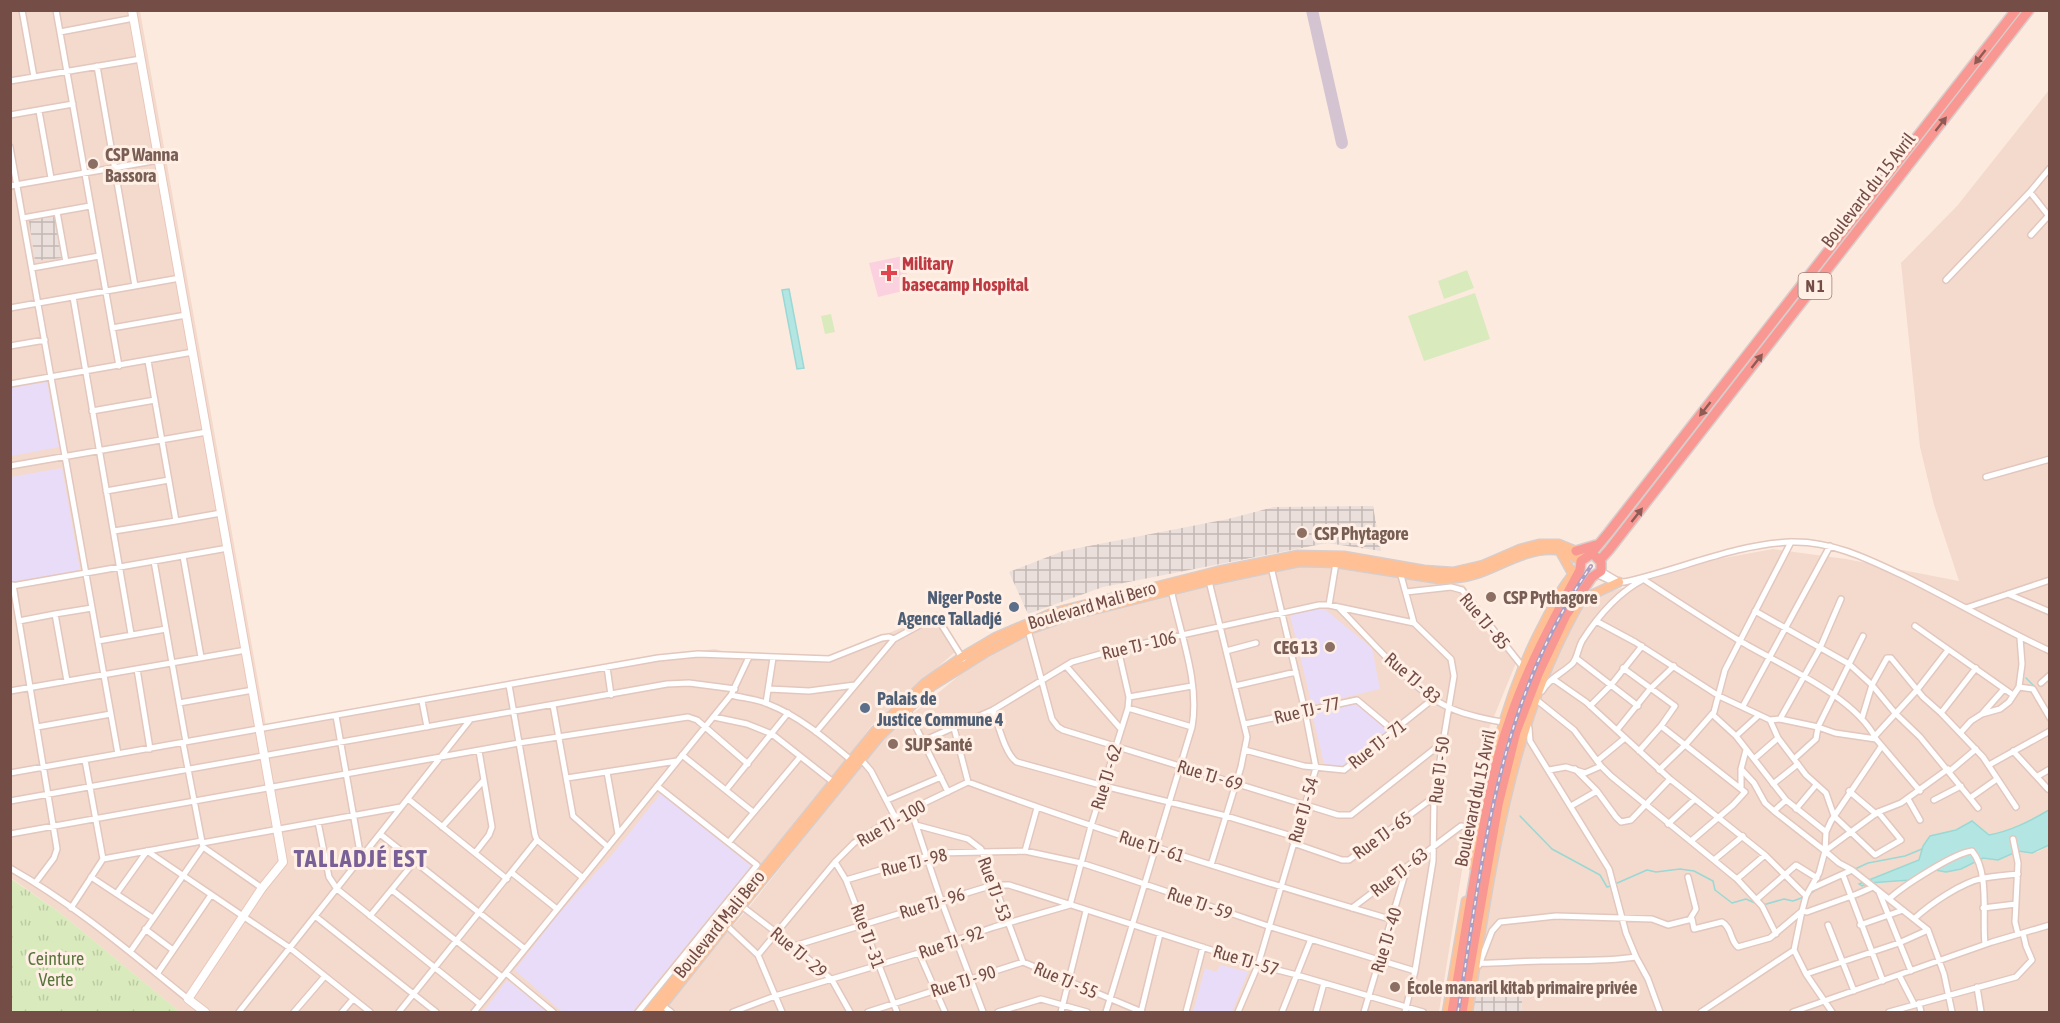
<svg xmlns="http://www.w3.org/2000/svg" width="2060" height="1023" font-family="'Asap Condensed',sans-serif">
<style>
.residential{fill:#f4dacd}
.industrial{fill:url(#industrial-grid)}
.education{fill:#e8dcf8}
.medical{fill:#fbd1df}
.park{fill:url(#park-tufts)}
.pitch{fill:#d9eabd}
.water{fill:#b3e6e3;stroke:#99d8d4;stroke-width:1.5}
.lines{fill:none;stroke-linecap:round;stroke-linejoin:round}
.stream{stroke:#99d8d4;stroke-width:1.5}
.taxiway{stroke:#d4c4d2;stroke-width:12}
.street-casing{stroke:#e2c7be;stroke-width:8}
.secondary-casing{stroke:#e8c6ba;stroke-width:10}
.primary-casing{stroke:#d8cdcb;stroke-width:11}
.highway-casing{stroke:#d8cdcb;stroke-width:12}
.street{stroke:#fff;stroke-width:5}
.secondary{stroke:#fff;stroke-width:8}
.primary{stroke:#fec094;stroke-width:8}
.highway{stroke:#f99893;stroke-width:9}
.rail-casing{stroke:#ab9ec5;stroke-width:4}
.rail{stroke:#ffefe5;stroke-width:1.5;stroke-dasharray:4.5;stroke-linecap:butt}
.oneway{fill:#8e5c55}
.education-dot{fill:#8d6e63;stroke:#ffefe5;stroke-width:2}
.health-dot{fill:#e0444e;stroke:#ffefe5;stroke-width:2}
.service-dot{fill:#5c6f8a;stroke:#ffefe5;stroke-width:2}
.labels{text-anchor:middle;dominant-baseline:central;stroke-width:6;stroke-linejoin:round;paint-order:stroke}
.shield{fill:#ffefe5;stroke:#9d7e76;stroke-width:1.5}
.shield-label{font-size:16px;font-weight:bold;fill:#734d46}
.education-label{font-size:18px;font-weight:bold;fill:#785e54;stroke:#ffefe5;text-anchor:start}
.street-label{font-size:18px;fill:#734d46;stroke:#ffefe5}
.health-label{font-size:18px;font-weight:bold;fill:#be3a42;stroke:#ffefe5;text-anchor:start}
.service-label{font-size:18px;font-weight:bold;fill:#4e5e75;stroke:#ffefe5;text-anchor:end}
.park-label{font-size:18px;fill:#58743c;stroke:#ffefe5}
.district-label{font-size:24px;font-weight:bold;letter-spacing:1.5px;fill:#796197;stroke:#ffefe5}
</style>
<defs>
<pattern id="industrial-grid" width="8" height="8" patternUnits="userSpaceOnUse" patternTransform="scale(1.5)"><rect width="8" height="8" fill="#eadfdb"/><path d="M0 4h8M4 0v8" fill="none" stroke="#c2b7b3"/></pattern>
<pattern id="park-tufts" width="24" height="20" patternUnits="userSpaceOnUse" patternTransform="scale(1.5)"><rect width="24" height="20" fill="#d9eabd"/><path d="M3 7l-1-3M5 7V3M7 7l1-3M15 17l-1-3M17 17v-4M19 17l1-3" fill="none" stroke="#becaa4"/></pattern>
</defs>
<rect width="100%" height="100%" fill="#fdeade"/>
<path class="residential" d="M 11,11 L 140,11 L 266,726 L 690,652 L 715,649 L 739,656 L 829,658 L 932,615 L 955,652 L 872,725 L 811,807 L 642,1012 L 180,1012 L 59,912 L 11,878 Z
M 2049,90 L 2049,810 L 2029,822 L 2001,833 L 1989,835 L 1972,822 L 1956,830 L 1930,836 L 1923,846 L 1919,860 L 1884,876 L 1875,877 L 1869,883 L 1899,882 L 1935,870 L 1946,872 L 1961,869 L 1983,858 L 1998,860 L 2018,851 L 2038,852 L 2049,845 L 2049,1012 L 1521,1012 L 1523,992 L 1476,988 L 1496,861 L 1512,779 L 1533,711 L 1567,636 L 1582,609 L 1591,600 L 1602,594 L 1718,559 L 1773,549 L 1846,559 L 1959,581 L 1934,505 L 1920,447 L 1901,263 L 1957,206 Z
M 1307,564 L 1362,569 L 1464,585 L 1516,663 L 1488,731 L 1471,815 L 1439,1012 L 657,1012 L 746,911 L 881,740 L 961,674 L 1029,633 L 1189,589 Z"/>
<path class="industrial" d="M 55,215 L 62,258 L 35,261 L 29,221 Z
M 1373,506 L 1381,551 L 1327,543 L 1103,587 L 1028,614 L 1009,572 L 1063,551 L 1228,519 L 1274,507 Z
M 1476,988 L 1523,992 L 1521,1012 L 1473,1012 Z"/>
<path class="education" d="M 47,382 L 59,447 L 11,456 L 11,388 Z
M 62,468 L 80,570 L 11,582 L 11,477 Z
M 1322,607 L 1372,648 L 1380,689 L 1312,705 L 1290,615 Z
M 1359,703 L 1389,732 L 1345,768 L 1324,764 L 1312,713 Z
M 661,793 L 751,866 L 632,1012 L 562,1012 L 515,970 L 555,918 L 611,856 Z
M 1220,965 L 1248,972 L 1232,1012 L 1193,1012 L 1205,968 L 1217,972 Z
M 507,980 L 547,1012 L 483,1012 Z"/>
<path class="medical" d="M 903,256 L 909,284 L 907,290 L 878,297 L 869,263 Z"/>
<path class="park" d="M 10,878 L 59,912 L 180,1012 L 11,1012 Z"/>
<path class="pitch" d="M 1467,270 L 1474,288 L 1444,299 L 1438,281 Z
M 1475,293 L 1490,339 L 1424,361 L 1408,316 Z
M 831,314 L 835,332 L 825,334 L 821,316 Z"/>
<path class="water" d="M 789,289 L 804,368 L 797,369 L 782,290 Z
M 2049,810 L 2049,845 L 2032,853 L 2018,851 L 1998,860 L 1983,858 L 1961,869 L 1946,872 L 1935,870 L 1911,880 L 1869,883 L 1862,886 L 1859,884 L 1919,860 L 1923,846 L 1930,836 L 1956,830 L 1972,821 L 1989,835 C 2011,831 2030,821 2049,810 Z"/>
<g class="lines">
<path class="stream" d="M 2026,678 L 2034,686
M 1520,816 L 1552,849 L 1600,875 L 1607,887 L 1611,886
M 1855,869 L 1868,863 L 1905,856 L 1922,849
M 1615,884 L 1647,870 L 1656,872 L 1680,869 L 1694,871 L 1713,881 L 1715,890 L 1732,903 L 1746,899 L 1755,903
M 1811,893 L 1822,886
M 1763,905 L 1784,899 L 1793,901 L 1804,897"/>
<path class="taxiway" d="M 1312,10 L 1342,143"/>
<defs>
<path id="street" d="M 22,10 L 34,77
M 56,10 L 119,366
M 60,32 L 134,18
M 97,66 L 135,286
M 10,81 L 141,59
M 39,111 L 51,178
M 10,115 L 73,104
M 10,147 L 118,754
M 10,186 L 159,160
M 2030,192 L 2048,215
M 57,212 L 66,262
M 23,218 L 90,206
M 2031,235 L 2050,214
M 32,268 L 99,256
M 1946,280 L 2030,192 L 2050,168
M 73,297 L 131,634
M 10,308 L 180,278
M 112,328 L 186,315
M 10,346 L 45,340
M 10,384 L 193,352
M 92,411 L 155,400
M 10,466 L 207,432
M 1986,477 L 2050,459
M 106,491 L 169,480
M 176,521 L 221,513
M 114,531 L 176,521 L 148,361
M 183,556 L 201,657
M 154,561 L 186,742
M 1601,571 L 1618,581
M 1400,572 L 1414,623
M 1598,575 L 1611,581 L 1624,582 C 1680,570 1734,544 1792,542 C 1832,541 1868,559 1904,576 C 1953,600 2000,628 2050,651
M 1643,579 C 1675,600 1707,621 1740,641 C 1780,665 1855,696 1876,739 L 1835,733 L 1818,727 L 1816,739 L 1794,759
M 1209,581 L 1247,737 L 1241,767 L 1211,865
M 13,585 L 57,849 L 54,858 L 36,882
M 12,586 L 228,548
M 1406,592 L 1451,587 L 1462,590 L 1522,666
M 2008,594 L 2050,612
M 1329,605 L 1336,563
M 1966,608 L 2050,580
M 1340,609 C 1368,637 1414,692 1448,707 C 1464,715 1485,719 1502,722
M 1755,611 L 1849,664 L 1872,685 L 1895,713 L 1920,737 L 1970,798 L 1997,779
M 19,621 L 55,614
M 1596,621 L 1635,642 L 1719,696 L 1770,720 L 1778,738 L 1806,775 L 1826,793 L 1834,816 L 1875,855 L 1901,840 L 1878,812
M 1915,626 L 2013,695
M 1028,630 L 1052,719 L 1058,727 L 1063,730 L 1338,815 L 1351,815 L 1442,743
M 98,641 L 166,629
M 1226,651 L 1256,643
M 1576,658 L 1638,706
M 1066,666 L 1121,729
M 607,667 L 611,695
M 1623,668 L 1675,706 L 1661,726 L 1639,751
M 137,669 L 150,749
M 1553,679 L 1586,702 L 1670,779 L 1765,855 L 1806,896
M 67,681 L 55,614 L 92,608
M 2041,683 L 2050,675
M 509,685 L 535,835 L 537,840 L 583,878
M 1235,686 L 1296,672
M 2019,687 L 2033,689 L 2050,718
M 769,689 L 809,691 L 855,685
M 10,691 L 246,650
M 1542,691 C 1549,678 1563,673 1573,663 C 1578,656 1578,648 1582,641 C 1598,616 1617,593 1644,579
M 731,695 C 743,698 757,699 768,704 C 799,716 826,739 851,760
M 1129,697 L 1192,686
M 422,701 L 427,727
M 1538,701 L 1574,730 L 1601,766 L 1611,776 L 1737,879 L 1762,906 L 1776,934
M 179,703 L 253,690
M 766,703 L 773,658
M 553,705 L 573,816 L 608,847
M 1590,706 L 1611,685 L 1642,646
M 1743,706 L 1830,546
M 1128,708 L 1192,727
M 907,709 L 948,792
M 993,710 C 998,723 1005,755 1017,762 L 1104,786 L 1226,816 L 1295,837
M 1941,713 L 1983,757 L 2016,807
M 1712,714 L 1736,736 L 1786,800 L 1826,832
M 1982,714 L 2004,689
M 336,716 L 361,858
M 714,717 L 747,724 L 772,734 L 833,782
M 1862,718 L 1872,685 L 1887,658 L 1891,658 L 1923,697 L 1941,713 L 1976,668
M 1780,719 L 1820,648 L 1841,599
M 1770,720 L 1780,719 L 1818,727 L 1863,636
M 1245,724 L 1357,700 L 1394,731
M 1661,726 L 1741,789
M 37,727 L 111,714
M 954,728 L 968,782 C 1108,834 1249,878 1393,920
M 1529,728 L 1530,741 L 1609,869 L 1626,933 L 1636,957 L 1648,979 L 1660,1012
M 1617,730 L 1650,689 L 1674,666
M 816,732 L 894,639 L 936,616 L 963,659
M 1961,732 L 1971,721 L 1982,714 L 2000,709 L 2009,702 L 2019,687 L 2022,664 L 2020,638
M 1736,736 L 1759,715
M 1875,736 L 1917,690 L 1948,650
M 1876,739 L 1920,791
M 923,741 L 993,710 L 1072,662 L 1118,649 L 1319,605 L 1329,605 L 1414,623 L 1451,659 L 1454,676 L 1434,797 L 1433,861 L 1415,971 L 1405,1012
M 183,743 L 203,847 L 262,888
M 1245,750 L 1304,766 L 1344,770 L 1433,699
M 2013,751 L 2048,789
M 682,755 L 753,812
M 859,757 L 871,771 L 895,817
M 1754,759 L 1778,738
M 1597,761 L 1625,738
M 1989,765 L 2050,731
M 1575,769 L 1597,791 L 1616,817 L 1621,822 L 1631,820 L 1670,779
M 1741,769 L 1754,783 L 1765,803 L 1774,811
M 1549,770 L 1566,767 L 1585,773 L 1601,766
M 1659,770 L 1686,744 L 1714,712 L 1725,670 L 1791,542
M 1950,771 L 1976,749
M 607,772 L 618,834
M 10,773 L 658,658 L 698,654 L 829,659 L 882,638 L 889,637 L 894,639
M 2038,776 L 2050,769
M 567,778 L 677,761
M 1773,784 L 1798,764
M 726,790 L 788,713
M 1849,791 L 1876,814
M 1970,798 L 1978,808
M 408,799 L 507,879
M 1908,799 L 1920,820
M 887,800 L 941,777
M 1786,800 L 1774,811 L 1825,851 L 1878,812 L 1901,803 L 1948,769
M 1934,800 L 1961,786
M 10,801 L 667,684 L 689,683 L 735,689
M 1571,806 L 1597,791
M 1796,809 L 1816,785
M 911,810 L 941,900 L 983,1012
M 318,822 L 329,877 L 337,889 L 480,1004
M 1668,824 L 1695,799
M 916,825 L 968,839 L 981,849 L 1023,962
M 442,827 L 484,780
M 10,834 L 519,743 L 688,717 L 697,720 L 748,764
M 380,834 L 525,949
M 2013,839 L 2018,863 L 2015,922 L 2018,934
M 1691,841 L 1733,805 L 1745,792 L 1741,789 L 1741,769 L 1746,750
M 729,842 L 800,757
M 202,843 L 401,807
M 1293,843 L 1342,860 L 1349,860 L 1434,797
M 147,851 L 290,948 L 370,1012
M 1025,851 L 1037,808
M 1825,851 L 1839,863 L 1852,870
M 475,853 L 489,835 L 492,827 L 479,751
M 103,859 L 202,841
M 1714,860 L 1743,836
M 835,862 L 846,880 L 897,1012
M 10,868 C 74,904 131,953 188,999
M 512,873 L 557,909
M 1843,875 L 1883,981
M 91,877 L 153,918
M 1688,877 L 1696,909 L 1690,919
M 1737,879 L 1765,855
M 846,880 L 938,853 L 1025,851 L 1081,863 L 1115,874 L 1268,926 L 1415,971
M 1810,889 L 1852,870 L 1928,930 L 1944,974 L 1952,1012
M 392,890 L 502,977
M 1879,892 L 1911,971
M 117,893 L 147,851
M 1757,899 L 1796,865 L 1817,878
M 1889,899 C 1903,886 1954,853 1972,851 C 1990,872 1982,918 1985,944
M 739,904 L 794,946 L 832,980 L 850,1012
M 1070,905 L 1091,826 L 1128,708 L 1129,697 L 1118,649
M 71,908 L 103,859 L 85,760
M 1352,908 L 1461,826 L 1478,828
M 1983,908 L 2016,904
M 315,916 L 436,1012
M 370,916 L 415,861
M 1914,919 C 1930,904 1962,882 1984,878 C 1995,876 2006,875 2018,874
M 726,925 L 758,955 L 782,1012
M 1828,925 L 1854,991
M 1860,925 L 1903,910
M 145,929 L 173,950
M 794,946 L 993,885 L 1009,885 L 1258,965 L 1297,975 L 1423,1012
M 130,952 L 203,847
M 919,953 L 945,1012
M 758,955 L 835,862 L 854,843 L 895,817 L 968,782
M 1023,962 L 1142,1012
M 1479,963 C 1500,964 1520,961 1541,961 C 1574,960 1602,962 1636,957
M 1479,965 L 1492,931 L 1500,922 L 1556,916 L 1652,919 L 1668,925 L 1692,919 L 1694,929 L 1722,922 C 1732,927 1730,941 1738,947 L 1770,938 L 1802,911 L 1807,912 L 1857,894 L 1873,887
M 506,973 L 553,1012
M 157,974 L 211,895
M 1806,974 L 1899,943 L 1928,930
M 1899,975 L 1914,1004
M 1977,987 L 1981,1012
M 1919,1003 L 1921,1012
M 663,1006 L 671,1012
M 239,1012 L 470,720
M 294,1012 L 325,976
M 342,1012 L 353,999
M 399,1012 L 537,840
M 474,1012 L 731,695 L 749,657
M 638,1012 L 757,865 L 657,786
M 733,1012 L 775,996 L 919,953 L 994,927 L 1070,905
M 868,1012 L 1023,962
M 998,1012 L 1041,999 L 1087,1012
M 1061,1012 L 1086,911
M 1106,1012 L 1192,727 C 1200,682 1180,633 1171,589
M 1141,1012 L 1160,934
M 1186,1012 L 1203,947
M 1238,1012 L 1258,965 L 1316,768 L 1305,711 L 1271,567
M 1282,1012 L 1311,939
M 1316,1012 L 1324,983
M 1364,1012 L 1407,867
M 1701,1012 L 1794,950
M 1793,1012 L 1992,942 L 2050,925
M 1832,1012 L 1806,974 L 1794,950 L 1802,911 L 1806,896 L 1819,873 L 1825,851 L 1826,832 L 1831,821 L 1881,747
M 1889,1012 L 2016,977 L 2032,960 L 2026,946 L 2023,933"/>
<path id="secondary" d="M 132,10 L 283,862 L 262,888 L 188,999 L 205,1012"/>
<path id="primary" d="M 1561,553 L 1571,571
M 1585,598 L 1619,582
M 1472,865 C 1488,778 1503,699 1545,621 C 1555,602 1564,582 1580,567
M 648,1012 L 875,731 L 925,683 L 962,657 L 996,637 L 1052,613 L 1218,571 L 1298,555 L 1344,556 L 1424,570 L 1453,572 L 1483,565 L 1520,549 L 1539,544 L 1559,544 L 1581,553
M 657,1012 L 726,925 L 880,736 L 932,686 L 985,653 L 1028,630 L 1065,617 L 1209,581 L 1299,562 L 1336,563 L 1439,579 C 1451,579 1464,578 1476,574 C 1501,566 1528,547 1556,550 C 1565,551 1573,557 1581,561
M 1447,1012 L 1466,901
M 1468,1012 C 1491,870 1509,720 1585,594"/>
<path id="highway" d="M 1576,551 L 1596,545
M 1600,560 L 1609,550 L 2029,10
M 1452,1012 C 1462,956 1470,899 1481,842 C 1488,801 1495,761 1509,722 C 1527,668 1553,620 1580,570 L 1581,561 L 1590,555 L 1609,532 L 2016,10
M 1462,1012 L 1498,805 L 1516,732 L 1539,672 L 1566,615 L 1592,577 L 1601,571 L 1601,562 L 1596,557"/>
</defs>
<use href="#street" class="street-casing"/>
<use href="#secondary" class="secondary-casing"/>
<use href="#primary" class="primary-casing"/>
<use href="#highway" class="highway-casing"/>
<use href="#street" class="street"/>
<use href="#secondary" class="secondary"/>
<use href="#primary" class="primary"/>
<use href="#highway" class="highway"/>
<defs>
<path id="rail" d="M 1458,1012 C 1484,854 1496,703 1591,566"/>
</defs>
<use href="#rail" class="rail-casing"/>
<use href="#rail" class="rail"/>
</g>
<defs><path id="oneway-solid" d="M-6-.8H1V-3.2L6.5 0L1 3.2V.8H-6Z" transform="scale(1.5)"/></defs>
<g class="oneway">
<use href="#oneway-solid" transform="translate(1980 57) rotate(128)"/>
<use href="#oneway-solid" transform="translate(1941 124) rotate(-52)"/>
<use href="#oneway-solid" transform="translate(1757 361) rotate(-52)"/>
<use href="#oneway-solid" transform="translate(1705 409) rotate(128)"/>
<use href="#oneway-solid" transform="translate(1637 515) rotate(-52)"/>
</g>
<g class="education-dot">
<circle cx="93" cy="164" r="6"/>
<circle cx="1302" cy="533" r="6"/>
<circle cx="1491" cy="597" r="6"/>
<circle cx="1330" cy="647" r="6"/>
<circle cx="893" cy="744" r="6"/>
<circle cx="1395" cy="987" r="6"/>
</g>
<path class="health-dot" d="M886 264h6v6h6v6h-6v6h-6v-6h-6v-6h6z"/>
<g class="service-dot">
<circle cx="1014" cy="607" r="6"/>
<circle cx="865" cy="708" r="6"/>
</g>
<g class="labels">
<rect class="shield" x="1798.5" y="273" width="33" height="26" rx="4.5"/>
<g class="shield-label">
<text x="1815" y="286">N 1</text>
</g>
<g class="education-label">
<text x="105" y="154">CSP Wanna<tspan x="105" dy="21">Bassora</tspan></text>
<text x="1314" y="533">CSP Phytagore</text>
<text x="1503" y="597">CSP Pythagore</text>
<text x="1318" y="647" text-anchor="end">CEG 13</text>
<text x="905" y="744">SUP Santé</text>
<text x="1407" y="987">École manaril kitab primaire privée</text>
</g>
<g class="street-label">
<text transform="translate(1868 190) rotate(-52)">Boulevard du 15 Avril</text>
<text transform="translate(1092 605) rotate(-16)">Boulevard Mali Bero</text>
<text transform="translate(1485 621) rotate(50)">Rue TJ - 85</text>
<text transform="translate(1139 645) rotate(-13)">Rue TJ - 106</text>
<text transform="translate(1413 678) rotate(41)">Rue TJ - 83</text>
<text transform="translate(1307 710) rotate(-13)">Rue TJ - 77</text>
<text transform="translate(1377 744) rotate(-38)">Rue TJ - 71</text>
<text transform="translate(1439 770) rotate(-83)">Rue TJ - 50</text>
<text transform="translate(1210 775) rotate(17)">Rue TJ - 69</text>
<text transform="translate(1106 777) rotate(-73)">Rue TJ - 62</text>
<text transform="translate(1475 798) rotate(-78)">Boulevard du 15 Avril</text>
<text transform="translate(1303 810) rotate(-74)">Rue TJ - 54</text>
<text transform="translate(891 823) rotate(-30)">Rue TJ - 100</text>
<text transform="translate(1382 835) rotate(-36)">Rue TJ - 65</text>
<text transform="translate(1152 846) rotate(18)">Rue TJ - 61</text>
<text transform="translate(914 862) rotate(-14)">Rue TJ - 98</text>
<text transform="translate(1399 872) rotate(-38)">Rue TJ - 63</text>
<text transform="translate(995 889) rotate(70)">Rue TJ - 53</text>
<text transform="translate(932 903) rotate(-17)">Rue TJ - 96</text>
<text transform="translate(1200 903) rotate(19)">Rue TJ - 59</text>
<text transform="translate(719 924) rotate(-51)">Boulevard Mali Bero</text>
<text transform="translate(868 936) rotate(70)">Rue TJ - 31</text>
<text transform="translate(1386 940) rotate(-73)">Rue TJ - 40</text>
<text transform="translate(951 942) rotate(-19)">Rue TJ - 92</text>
<text transform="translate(799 952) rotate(40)">Rue TJ - 29</text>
<text transform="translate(1246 960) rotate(17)">Rue TJ - 57</text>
<text transform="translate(1066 980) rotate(23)">Rue TJ - 55</text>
<text transform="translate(963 981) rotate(-18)">Rue TJ - 90</text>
</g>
<g class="health-label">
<text x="902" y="263">Military<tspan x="902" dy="21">basecamp Hospital</tspan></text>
</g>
<g class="service-label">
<text x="1002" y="597">Niger Poste<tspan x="1002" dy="21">Agence Talladjé</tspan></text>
<text x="877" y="698" text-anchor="start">Palais de<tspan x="877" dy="21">Justice Commune 4</tspan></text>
</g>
<g class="park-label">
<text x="56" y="958">Ceinture<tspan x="56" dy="21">Verte</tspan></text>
</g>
<g class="district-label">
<text x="361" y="858">TALLADJÉ EST</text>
</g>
</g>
<rect width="2060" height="1023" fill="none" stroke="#734d46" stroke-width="24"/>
</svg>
